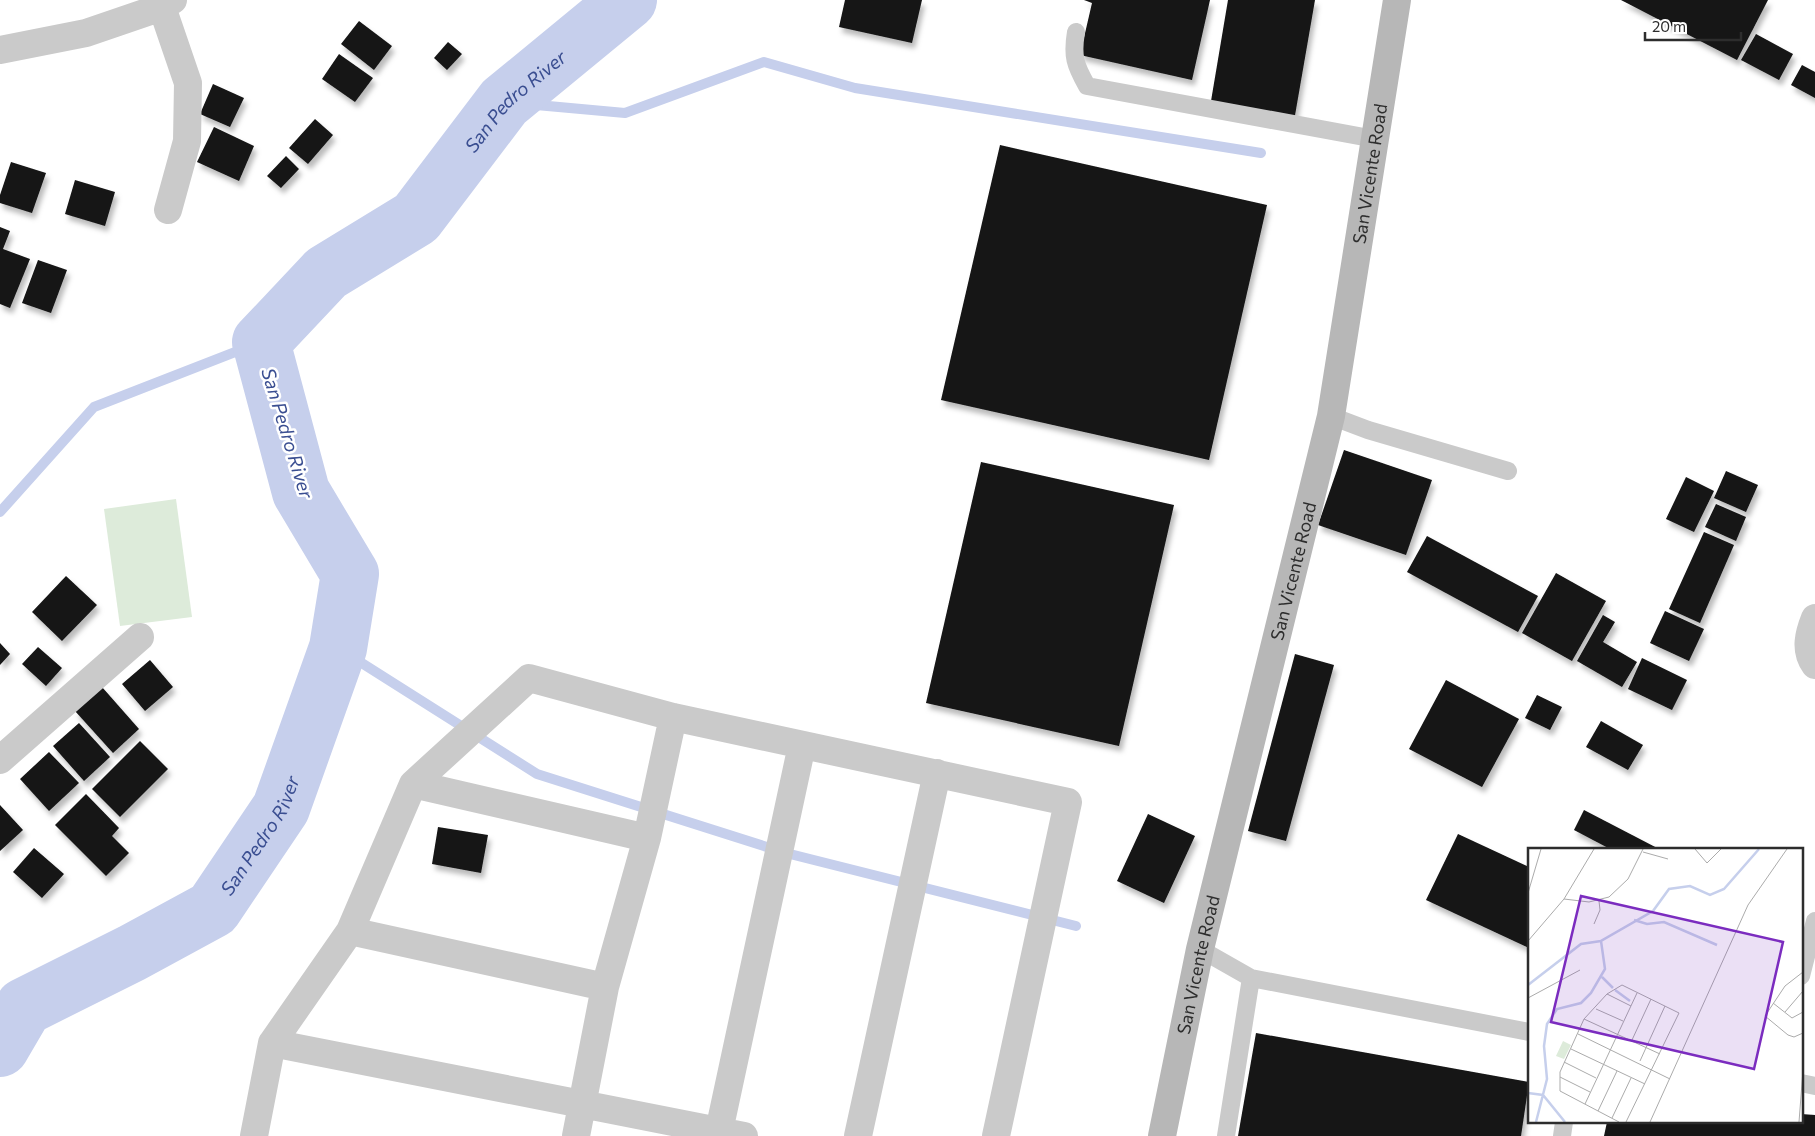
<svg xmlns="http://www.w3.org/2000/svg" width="1815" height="1136" font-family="Commissioner,sans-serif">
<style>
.green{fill:#ddebda}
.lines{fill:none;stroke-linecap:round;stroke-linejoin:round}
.stream{stroke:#c6cfec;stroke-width:10}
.river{stroke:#c6cfec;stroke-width:58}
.building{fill:#141414;filter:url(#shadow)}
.service{stroke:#cacaca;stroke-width:18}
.minor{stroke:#cacaca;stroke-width:28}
.secondary{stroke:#b7b7b7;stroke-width:28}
.labels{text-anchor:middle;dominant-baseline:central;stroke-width:5;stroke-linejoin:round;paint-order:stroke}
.street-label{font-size:18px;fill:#2d2d2d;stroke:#fff}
.water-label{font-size:19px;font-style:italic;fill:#3a4e91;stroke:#fff}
.inset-river{fill:none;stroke:#c6cfec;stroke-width:2.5}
.inset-road{fill:none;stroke:#ababab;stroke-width:1}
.view{fill:#7b2cbf;fill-opacity:0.15;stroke:#7b2cbf;stroke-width:2.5}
.inset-edge{fill:none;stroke:#2d2d2d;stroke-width:2.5}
</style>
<defs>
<filter id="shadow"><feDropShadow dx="3" dy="5.5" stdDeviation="2.5" flood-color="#0004"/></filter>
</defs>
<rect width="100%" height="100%" fill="#fff"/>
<path class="green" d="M 176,499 L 192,617 L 120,626 L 104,509 Z"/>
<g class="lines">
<path class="stream" d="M 504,102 L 625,113 L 764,62 L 855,88 L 1261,153
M 0,512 L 94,407 L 261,342
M 338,648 L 537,774 L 786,853 L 1076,926"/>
<path class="river" id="s1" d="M 0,1048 L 24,1007 L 132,953 L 213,909 L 281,808 L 338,648 L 350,574 L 301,492 L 261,342 L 326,273 L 416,218 L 504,102 L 628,0"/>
</g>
<path class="building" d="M 845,0 L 922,0 L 912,43 L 839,27 Z
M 1084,0 L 1210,0 L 1192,80 L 1080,55 L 1092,3 Z
M 1228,0 L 1315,0 L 1294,121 L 1210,107 Z
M 1621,0 L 1768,0 L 1737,60 Z
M 359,21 L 392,46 L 374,70 L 341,44 Z
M 1756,34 L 1793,54 L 1779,80 L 1741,60 Z
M 448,42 L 462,54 L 447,70 L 434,58 Z
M 339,54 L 373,78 L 355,102 L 322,79 Z
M 1802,65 L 1815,72 L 1815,98 L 1791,85 Z
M 213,84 L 244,98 L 230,127 L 200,114 Z
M 315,119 L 333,135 L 308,164 L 289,148 Z
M 214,127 L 254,146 L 239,181 L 197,162 Z
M 1000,145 L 1267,205 L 1209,460 L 941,400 Z
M 286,156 L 299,169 L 281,188 L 267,176 Z
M 11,162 L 46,173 L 32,213 L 0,203 L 0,195 Z
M 75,180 L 115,192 L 105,226 L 65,214 Z
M 0,227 L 10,231 L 3,249 L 30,259 L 10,308 L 0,304 Z
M 38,260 L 67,270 L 51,313 L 22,303 Z
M 1344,450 L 1432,480 L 1406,555 L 1318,525 Z
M 981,462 L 1174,505 L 1119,746 L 926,703 Z
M 1726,471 L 1758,485 L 1746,512 L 1714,498 Z
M 1686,477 L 1714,491 L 1694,532 L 1666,519 Z
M 1716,504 L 1746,517 L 1736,541 L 1705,527 Z
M 1704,532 L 1734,545 L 1700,623 L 1669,609 Z
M 1427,536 L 1538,596 L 1518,632 L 1407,572 Z
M 1556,573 L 1606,601 L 1572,661 L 1522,633 Z
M 66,576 L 97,605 L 62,641 L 32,612 Z
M 1665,611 L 1704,629 L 1689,661 L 1650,643 Z
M 1603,615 L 1615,622 L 1603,642 L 1637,662 L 1622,687 L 1577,661 Z
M 0,643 L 10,654 L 0,665 Z
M 38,647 L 62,668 L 46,686 L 22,664 Z
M 1295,654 L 1334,665 L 1286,841 L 1248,831 Z
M 1642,658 L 1687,680 L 1672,710 L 1628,689 Z
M 150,660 L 173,687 L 145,711 L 122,684 Z
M 1446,680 L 1519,719 L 1482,787 L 1409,749 Z
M 102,687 L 139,729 L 113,753 L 75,711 Z
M 1537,695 L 1562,707 L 1550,730 L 1525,718 Z
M 1601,721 L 1643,745 L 1628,770 L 1586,747 Z
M 79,723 L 110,757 L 84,781 L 53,746 Z
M 140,741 L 168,769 L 120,817 L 92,789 Z
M 49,752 L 79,783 L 49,811 L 20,779 Z
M 86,794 L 119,828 L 112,836 L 129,853 L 106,876 L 55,825 Z
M 0,805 L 23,830 L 0,851 Z
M 1584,810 L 1661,850 L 1612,850 L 1574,830 Z
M 1148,814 L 1195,836 L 1164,903 L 1117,881 Z
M 438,827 L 488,835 L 481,873 L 432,864 Z
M 1458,834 L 1529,867 L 1529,948 L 1426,900 Z
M 34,848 L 64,874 L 42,898 L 13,872 Z
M 1256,1033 L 1529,1082 L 1521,1136 L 1238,1136 Z
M 1801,1114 L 1815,1115 L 1815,1136 L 1604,1136 L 1607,1122 L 1801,1122 Z"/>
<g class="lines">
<path class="service" d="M 1076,32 C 1072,56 1075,65 1087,86 L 1375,139
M 1331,416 L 1368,430 L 1508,471
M 1200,949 L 1251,978 L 1529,1032
M 1801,976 L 1815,921
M 1801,1083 L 1815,1086
M 1226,1136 L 1251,978
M 1562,1136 L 1564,1122"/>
<path class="minor" d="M 162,7 L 188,83 L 187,141 L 168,210
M 0,50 L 86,33 L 162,7 L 173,0
M 1815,618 C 1809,633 1804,650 1815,665
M 0,760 L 140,637
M 413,784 L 647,838
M 350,931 L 605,987
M 272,1043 L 744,1136
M 719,1131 L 802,745
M 254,1136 L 272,1043 L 350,931 L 413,784 L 529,678 L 673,717 L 1068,802 L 996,1136
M 576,1136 L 605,987 L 647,838 L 673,717
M 858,1136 L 937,773"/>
<path class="secondary" id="s2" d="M 1162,1136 L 1200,949 L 1331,416 L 1397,0"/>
</g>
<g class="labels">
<g class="street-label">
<text stroke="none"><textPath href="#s2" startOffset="985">San Vicente Road</textPath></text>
<text stroke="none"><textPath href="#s2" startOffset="580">San Vicente Road</textPath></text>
<text stroke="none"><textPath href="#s2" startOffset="175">San Vicente Road</textPath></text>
</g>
<g class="water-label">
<text stroke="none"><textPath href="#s1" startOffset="1232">San Pedro River</textPath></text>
<text transform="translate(288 433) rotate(73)">San Pedro River</text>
<text stroke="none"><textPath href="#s1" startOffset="348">San Pedro River</textPath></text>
</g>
</g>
<g transform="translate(1528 848)">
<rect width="275" height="275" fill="#fff"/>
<path d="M 35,193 L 43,197 L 36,211 L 28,208 Z" fill="#ddebda"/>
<path class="inset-river" d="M 106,72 L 119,76 L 136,74 L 189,97M 74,129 L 85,140M 0,137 L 53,96 L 73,93M 87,142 L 102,153M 0,245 L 15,247 L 37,274M 8,274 L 19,231 L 16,198 L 19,176 L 29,161 L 53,155 L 63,145 L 77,121 L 73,93 L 125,63 L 141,41 L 162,38 L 182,47 L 196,41 L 231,1"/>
<path class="inset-road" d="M 167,1 L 179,15 L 193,1M 115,4 L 140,11M 0,45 L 13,1M 36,51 L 61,54 L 81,49 L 100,31 L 115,1M 66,76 L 72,62 L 71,53M 0,93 L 36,51 L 66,1M 275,124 L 257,138 L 237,168 L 260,187 L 266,189 L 275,185M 79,146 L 103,158M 0,150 L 52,122M 245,155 L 264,170 L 275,164M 68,161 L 95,173M 257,164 L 275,143M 56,171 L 132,206M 50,186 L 142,231M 104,192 L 123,151M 43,201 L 117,236M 112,213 L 137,158M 36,214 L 68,230M 32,229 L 62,244M 57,256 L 109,145M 70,263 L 89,223M 84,270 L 103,230M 91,274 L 32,243 L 32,224 L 56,171 L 79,146 L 94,137 L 151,165 L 98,274M 122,274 L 220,57 L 259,1M 271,274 L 275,222"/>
<path class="view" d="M 53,48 L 255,94 L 226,221 L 23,174 Z"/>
<rect width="275" height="275" class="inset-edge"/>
</g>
<path d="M1645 32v8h96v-8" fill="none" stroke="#2d2d2d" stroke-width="2.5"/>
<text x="1652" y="32" font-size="15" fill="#2d2d2d" stroke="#ffffff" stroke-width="4" paint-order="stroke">20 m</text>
</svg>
